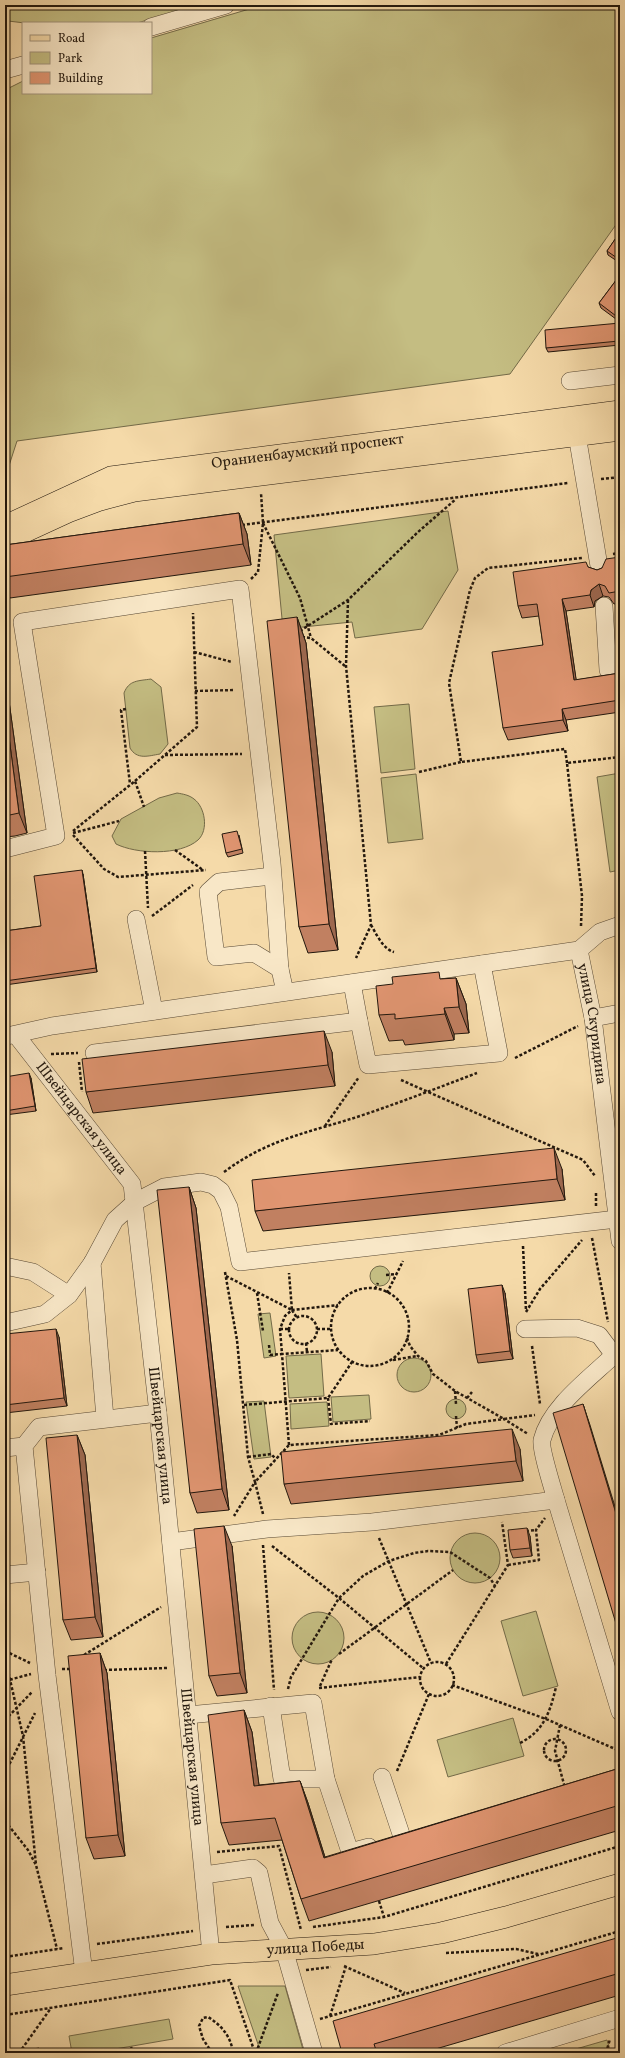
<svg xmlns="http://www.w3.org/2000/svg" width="625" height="2058" font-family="Vollkorn,serif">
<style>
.green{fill:#c4bd82;stroke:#736a48}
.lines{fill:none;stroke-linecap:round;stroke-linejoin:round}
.minor-casing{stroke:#574834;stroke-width:18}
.major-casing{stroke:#22170d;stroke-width:22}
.path{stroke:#22170d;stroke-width:2.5;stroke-dasharray:3 2;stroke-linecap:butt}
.minor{stroke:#f8e7c7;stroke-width:17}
.major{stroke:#f5daa9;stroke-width:21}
.wall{fill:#c18061;stroke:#22170d}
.shaded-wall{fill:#9d684f;stroke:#22170d}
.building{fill:#e09571;stroke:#22170d}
.labels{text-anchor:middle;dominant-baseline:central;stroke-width:4;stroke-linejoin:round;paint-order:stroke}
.street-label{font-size:15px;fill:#22170d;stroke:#f8e7c7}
</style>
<rect width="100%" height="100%" fill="#f5daa9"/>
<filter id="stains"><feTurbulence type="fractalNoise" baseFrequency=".005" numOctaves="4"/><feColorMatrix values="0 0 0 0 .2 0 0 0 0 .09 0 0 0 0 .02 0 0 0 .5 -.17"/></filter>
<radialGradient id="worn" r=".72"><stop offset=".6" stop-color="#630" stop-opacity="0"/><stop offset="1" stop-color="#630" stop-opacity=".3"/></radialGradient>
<path class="green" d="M 5,5 L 200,5 L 137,23 L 25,23 L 8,21 L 7,61 L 5,61 Z
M 263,5 L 620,5 L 620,219 L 510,374 L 17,441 L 5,478 L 5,90 L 23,81 L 23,93 L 151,93 L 151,38 Z
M 448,511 L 458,570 L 422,629 L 355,638 L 352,622 L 283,629 L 274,535 Z
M 151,679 L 161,687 L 168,744 L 160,754 C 148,756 137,760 130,748 L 124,693 C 129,680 138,681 151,679 Z
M 409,704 L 415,769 L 381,773 L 374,707 Z
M 620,773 L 620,870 L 610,872 L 597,777 Z
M 416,774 L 423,839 L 388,843 L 381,778 Z
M 177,793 C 183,794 189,795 194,799 C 205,807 209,830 198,840 C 180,856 136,854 116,844 L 112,836 L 121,819 L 159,798 Z
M370 1276a10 10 0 1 1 20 0a10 10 0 1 1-20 0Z
M 270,1313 L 276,1356 L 264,1358 L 258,1314 Z
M 321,1354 L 324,1396 L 289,1398 L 286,1356 Z
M397 1375a17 17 0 1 1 34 0a17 17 0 1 1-34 0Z
M 369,1395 L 371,1419 L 333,1422 L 331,1397 Z
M446 1409a10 10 0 1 1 20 0a10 10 0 1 1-20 0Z
M 264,1401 L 271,1457 L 254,1459 L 246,1402 Z
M 327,1402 L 329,1426 L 291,1429 L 290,1404 Z
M450 1558a25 25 0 1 1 50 0a25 25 0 1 1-50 0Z
M 536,1611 L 558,1686 L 523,1696 L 501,1621 Z
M292 1638a26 26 0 1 1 52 0a26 26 0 1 1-52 0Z
M 513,1718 L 524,1756 L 448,1777 L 437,1740 Z
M 238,1986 L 285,1986 L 304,2053 L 261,2053 Z
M 169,2019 L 173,2039 L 92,2053 L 72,2053 L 69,2036 Z
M 607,2040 L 611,2053 L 562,2053 Z"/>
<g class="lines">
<defs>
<g id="minor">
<path d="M 151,27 L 226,5"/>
<path d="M 5,70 L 23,65"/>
<path d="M 570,381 L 620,375"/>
<path d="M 577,435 L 600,572"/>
<path d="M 604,606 L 608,670"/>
<path d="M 5,849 L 56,836 L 22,622 L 240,589 L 272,863 L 280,969 L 285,992"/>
<path d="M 272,876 L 219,882 L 208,892 L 216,957 L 254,953 L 280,969"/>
<path d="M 136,919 L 154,1011"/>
<path id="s1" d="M 579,950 L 593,1018 L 620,1241"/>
<path d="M 593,1018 L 620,1013"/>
<path d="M 359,1021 L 368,1065 L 499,1053 L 482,964"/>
<path id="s2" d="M 16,1035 L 132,1184 L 158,1413 L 211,1954"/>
<path d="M 7,1036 L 52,1026 L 579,950 L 600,932 L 620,925"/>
<path d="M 94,1053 L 359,1021 L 352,983"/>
<path d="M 92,1263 L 105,1418"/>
<path d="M 5,1266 L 33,1272 L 69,1295"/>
<path d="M 5,1323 L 45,1314 L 69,1295 L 92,1263 L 115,1220 L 135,1202 L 164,1187 L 201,1182 L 213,1185 L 221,1191 L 229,1207 L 240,1262 L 617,1219"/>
<path d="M 525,1329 L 577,1328 L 599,1335 L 614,1355"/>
<path d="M 5,1448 L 24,1446"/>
<path d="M 556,1500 L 620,1712"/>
<path d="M 171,1542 L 267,1529 L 372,1522 L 556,1500 C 553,1489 540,1448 542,1440 C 550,1407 590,1378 614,1355 L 620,1354"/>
<path d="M 5,1575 L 37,1572"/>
<path d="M 271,1706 L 282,1779 L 326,1779"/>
<path d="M 188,1715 L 313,1703 L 326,1779 L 350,1852 L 369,1847"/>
<path d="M 382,1777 L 402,1837"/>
<path d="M 204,1875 L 253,1868 L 259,1873 L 270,1923 L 284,1949 L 314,2053"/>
<path d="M 84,1973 L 47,1675 L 24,1446 L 39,1427 L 158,1413"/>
<path d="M 505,2053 L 620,2018"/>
</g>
<g id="major">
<path id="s3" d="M 5,526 L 111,477 L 620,411"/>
<path d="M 5,541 L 68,512 L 100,500 L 134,491 L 620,430"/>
<path id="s4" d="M 5,1985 L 211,1954 L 374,1944 L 441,1933 L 506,1917 L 620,1884"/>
</g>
</defs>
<use href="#minor" class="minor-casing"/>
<use href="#major" class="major-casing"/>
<path class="path" d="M 601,479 L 620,477
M 263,523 L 300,598 L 311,638
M 242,525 L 568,483
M 613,554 L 620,553
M 251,579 L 258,572 L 263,523 L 261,493
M 348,600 L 346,666 L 371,925 L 356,958
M 300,631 L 348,600 L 418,532 L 456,499
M 302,637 L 311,638 L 345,666
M 194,652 L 232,662
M 195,691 L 235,690
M 126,709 L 121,710 L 130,784
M 165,755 L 242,754
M 567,763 L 565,749 L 461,762 L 449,683 L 470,590 L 475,578 L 488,568 L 582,558
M 419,772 L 461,762
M 135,781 L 197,727 L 193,613
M 73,831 L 135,781 L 144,807
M 73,833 L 119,821
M 73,835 L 104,869 L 118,877 L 206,870
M 175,850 L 203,870
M 145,851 L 148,908
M 152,916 L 193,885
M 371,925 C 377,935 383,949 394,952
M 581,926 L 582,896 L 567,763 L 620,757
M 51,1054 L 78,1053
M 515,1058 L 578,1026
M 79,1062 L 82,1092
M 401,1080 L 583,1160 L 595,1176
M 325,1126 L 359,1077
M 224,1172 C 271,1137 313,1132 366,1114 C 404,1101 440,1087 477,1073
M 596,1193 L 596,1206
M 592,1238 L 608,1322
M 523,1246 L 526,1311
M 225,1272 L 237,1340 L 248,1457 L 255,1482 L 234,1516
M 386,1275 L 396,1274
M 226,1276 L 292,1310 L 289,1273
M331 1327a39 39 0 1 1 78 0a39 39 0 1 1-78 0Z
M 375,1289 L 378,1283
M 257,1293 L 263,1331
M 387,1293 L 403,1261
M 292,1310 L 297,1318
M 526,1312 L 540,1289 L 582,1240
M289 1330a14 14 0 1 1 28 0a14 14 0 1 1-28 0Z
M 280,1329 L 289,1329
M 317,1329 L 331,1329
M 407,1338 L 410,1346 L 418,1356 L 426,1361 L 433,1374 L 455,1391 L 504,1419 L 535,1415
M 306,1343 L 307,1352
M 269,1345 L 270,1355 L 282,1354 L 280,1329 L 285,1316 L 292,1310 L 338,1305
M 532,1346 L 540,1404
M 393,1360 L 417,1356
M 455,1391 L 456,1404
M 328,1398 L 331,1424 L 370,1421
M 467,1398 L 472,1392
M 244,1405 L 328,1398 L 352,1362
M 456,1416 L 457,1428
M 289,1445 L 282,1354 L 338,1350
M 248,1457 L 271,1454 L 276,1459
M 263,1514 L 255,1482 L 289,1445 L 439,1435 L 466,1424 L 504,1419 L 528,1434
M 526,1531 L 536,1530
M 379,1538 L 431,1663
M 263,1545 L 274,1690
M 272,1546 L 339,1598 L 423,1668
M 508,1565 L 539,1560 L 536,1530 L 545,1518
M 5,1651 L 30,1663
M 339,1654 L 453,1570
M 84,1655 L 161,1607
M 5,1658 L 23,1736 L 36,1865
M420 1679a17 17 0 1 1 34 0a17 17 0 1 1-34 0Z
M 446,1664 L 508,1565 L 502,1522
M 62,1669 L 73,1669
M 104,1670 L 167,1668
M 5,1681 L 31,1674
M 452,1685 L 546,1719 L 620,1751
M 320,1686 L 332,1659
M 319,1688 L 420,1677
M 288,1689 L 291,1677 L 339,1598 L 363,1576 L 389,1561 L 414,1553 L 428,1551 L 450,1552 L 490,1578 L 495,1586
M 5,1720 L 32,1692
M 560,1725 L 555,1751 L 565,1788
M544 1750a11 11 0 1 1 22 0a11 11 0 1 1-22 0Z
M 520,1743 C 544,1731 550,1712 556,1687
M 397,1771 L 429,1694
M 5,1773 L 35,1713
M 5,1821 L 28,1850 L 36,1865 L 57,1949
M 217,1852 L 279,1846 L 301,1930
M 379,1901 L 384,1917
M 226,1927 L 254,1925
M 313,1927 L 384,1917 L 620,1846
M 97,1944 L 193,1931
M 446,1953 L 516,1949 L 538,1954
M 5,1957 L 64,1948
M 344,1966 L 405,1993
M 306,1970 L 331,1967
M 5,2015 L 230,1980 L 255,2053
M 330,2016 L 346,1966
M 320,2019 L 620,1931
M 131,2047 L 133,2053
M 19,2053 L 51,2008
M 212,2053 L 203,2039 L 199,2026 L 203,2018 L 208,2017 C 221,2025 231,2036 233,2053
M 256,2053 L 278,1993
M 606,2053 L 610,2039
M 614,2053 L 620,2050"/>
<use href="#minor" class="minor"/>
<use href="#major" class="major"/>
</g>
<path class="wall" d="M 620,232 L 620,263 L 608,255 L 607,251 Z
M 620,275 L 620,322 L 601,308 L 599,303 Z
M 620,323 L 620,345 L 548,352 L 546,348 Z
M 239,513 L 247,534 L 251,565 L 10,598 L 5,583 L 5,545 Z
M 620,557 L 620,603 L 614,604 L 609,597 L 603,596 L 595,601 L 594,607 L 566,611 L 576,680 L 620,673 L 620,712 L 566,720 L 568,731 L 508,740 L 503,728 L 543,645 L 539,616 L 522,618 L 518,606 L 588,567 L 597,570 L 602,568 Z
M 297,617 L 306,643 L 338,950 L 308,953 L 299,927 Z
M 5,672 L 27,833 L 15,836 L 5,837 Z
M 239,835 L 243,853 L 228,857 L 226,853 Z
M 83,874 L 97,972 L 5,985 L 5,931 L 41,926 Z
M 456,978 L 466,1004 L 469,1033 L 454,1034 L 454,1040 L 405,1045 L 403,1040 L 389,1041 L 379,1015 L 442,979 Z
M 332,1052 L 335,1086 L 93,1113 L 86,1092 Z
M 5,1077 L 31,1078 L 36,1111 L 5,1115 Z
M 562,1169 L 565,1200 L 263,1231 L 255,1211 Z
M 189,1187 L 196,1208 L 229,1510 L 197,1513 L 190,1493 Z
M 505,1293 L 513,1359 L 478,1363 L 476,1355 Z
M 5,1334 L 59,1337 L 67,1406 L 5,1413 Z
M 77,1435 L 85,1455 L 103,1637 L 71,1640 L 63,1620 Z
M 520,1449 L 523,1481 L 291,1504 L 284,1484 Z
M 530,1536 L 532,1556 L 513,1558 L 510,1550 Z
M 232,1546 L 247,1693 L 217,1696 L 209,1676 Z
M 100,1653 L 107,1673 L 125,1856 L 94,1859 L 86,1838 Z
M 244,1710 L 252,1732 L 259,1785 L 300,1781 L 308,1803 L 325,1857 L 620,1768 L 620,1830 L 309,1921 L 301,1899 L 282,1840 L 229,1845 L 221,1823 Z
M 620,1937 L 620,1995 L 422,2053 L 342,2053 Z"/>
<path class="shaded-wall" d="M 239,513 L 247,534 L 251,565 L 243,544 Z
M 599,584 L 603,596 L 595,601 L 594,607 L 590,595 L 591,590 Z
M 562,599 L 566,611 L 578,692 L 574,680 Z
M 297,617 L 306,643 L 338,950 L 329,924 Z
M 5,672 L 27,833 L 19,813 L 5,707 Z
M 562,709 L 566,720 L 568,731 L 563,720 Z
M 82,870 L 83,874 L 97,972 L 96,968 Z
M 456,978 L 466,1004 L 469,1033 L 459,1007 Z
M 444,1008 L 454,1034 L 454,1040 L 445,1014 Z
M 324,1031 L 332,1052 L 335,1086 L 328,1065 Z
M 29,1073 L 31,1078 L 36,1111 L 35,1106 Z
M 554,1148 L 562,1169 L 565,1200 L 557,1179 Z
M 189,1187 L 196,1208 L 229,1510 L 222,1489 Z
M 502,1285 L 505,1293 L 513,1359 L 510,1351 Z
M 56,1329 L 59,1337 L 67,1406 L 64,1398 Z
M 583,1404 L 590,1425 L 620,1523 L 620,1527 Z
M 512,1429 L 520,1449 L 523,1481 L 516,1461 Z
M 77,1435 L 85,1455 L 103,1637 L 95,1617 Z
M 224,1526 L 232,1546 L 247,1693 L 240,1673 Z
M 527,1528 L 530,1536 L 532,1556 L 530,1548 Z
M 100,1653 L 107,1673 L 125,1856 L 118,1835 Z
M 244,1710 L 252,1732 L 262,1808 L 254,1786 Z
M 300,1781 L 308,1803 L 332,1880 L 324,1858 Z"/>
<path class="building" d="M 620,232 L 620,260 L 607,251 Z
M 620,275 L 620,319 L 599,303 Z
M 620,323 L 620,339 L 619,341 L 546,348 L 545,330 Z
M 239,513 L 243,544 L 5,577 L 5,545 Z
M 620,557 L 620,591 L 609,593 L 605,586 L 599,584 L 591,590 L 590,595 L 562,599 L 574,680 L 620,673 L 620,700 L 562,709 L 563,720 L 503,728 L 492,652 L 543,645 L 537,604 L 518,606 L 513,572 L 586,562 L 588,567 L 597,570 L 602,568 L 606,559 Z
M 297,617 L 329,924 L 299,927 L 267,621 Z
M 5,707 L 19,813 L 5,816 Z
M 237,831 L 242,849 L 226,853 L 222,834 Z
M 82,870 L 96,968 L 5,981 L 5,931 L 41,926 L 34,876 Z
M 439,972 L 440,979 L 456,978 L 459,1007 L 444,1008 L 445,1014 L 395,1019 L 395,1014 L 379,1015 L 376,986 L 393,984 L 392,977 Z
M 324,1031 L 328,1065 L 86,1092 L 82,1059 Z
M 29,1073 L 35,1106 L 5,1111 L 5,1077 Z
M 554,1148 L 557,1179 L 255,1211 L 252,1180 Z
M 189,1187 L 222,1489 L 190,1493 L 157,1190 Z
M 502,1285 L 510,1351 L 476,1355 L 468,1289 Z
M 56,1329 L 64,1398 L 5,1405 L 5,1334 Z
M 583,1404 L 620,1527 L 620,1637 L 553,1413 Z
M 512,1429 L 516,1461 L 284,1484 L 281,1452 Z
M 77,1435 L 95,1617 L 63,1620 L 46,1438 Z
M 224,1526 L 240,1673 L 209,1676 L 194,1529 Z
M 527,1528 L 530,1548 L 510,1550 L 508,1530 Z
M 100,1653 L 118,1835 L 86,1838 L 68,1656 Z
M 244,1710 L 254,1786 L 300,1781 L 324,1858 L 620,1768 L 620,1805 L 301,1899 L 275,1818 L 221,1823 L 208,1715 Z
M 620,1937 L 620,1973 L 374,2044 L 377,2053 L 342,2053 L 333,2021 Z
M 39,2048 L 40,2053 L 21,2053 L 21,2051 Z"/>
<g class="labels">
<g class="street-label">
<text stroke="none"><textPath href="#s3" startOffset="315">Ораниенбаумский проспект</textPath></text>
<text stroke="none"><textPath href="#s1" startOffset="75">улица Скуридина</textPath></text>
<text stroke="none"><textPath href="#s2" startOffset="106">Швейцарская улица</textPath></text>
<text stroke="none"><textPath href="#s2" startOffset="442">Швейцарская улица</textPath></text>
<text stroke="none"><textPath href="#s2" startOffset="765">Швейцарская улица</textPath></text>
<text stroke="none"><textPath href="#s4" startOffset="313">улица Победы</textPath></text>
</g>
</g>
<rect width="625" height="2058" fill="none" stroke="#f5daa9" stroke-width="20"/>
<rect x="6" y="6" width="613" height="2046" fill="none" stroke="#22170d" stroke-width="2"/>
<rect x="10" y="10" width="605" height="2038" fill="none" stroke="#22170d"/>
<rect x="22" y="22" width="130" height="72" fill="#f8e7c7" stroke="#a2947d"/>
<rect x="30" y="35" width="20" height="6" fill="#f5daa9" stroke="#a2947d"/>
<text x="58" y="42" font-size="12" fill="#22170d">Road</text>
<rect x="30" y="52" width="20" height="12" fill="#c4bd82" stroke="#a2947d"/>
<text x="58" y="62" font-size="12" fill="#22170d">Park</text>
<rect x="30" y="72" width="20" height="12" fill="#e09571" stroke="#a2947d"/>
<text x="58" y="82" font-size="12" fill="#22170d">Building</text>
<rect width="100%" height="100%" filter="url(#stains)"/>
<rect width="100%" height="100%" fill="url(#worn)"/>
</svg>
